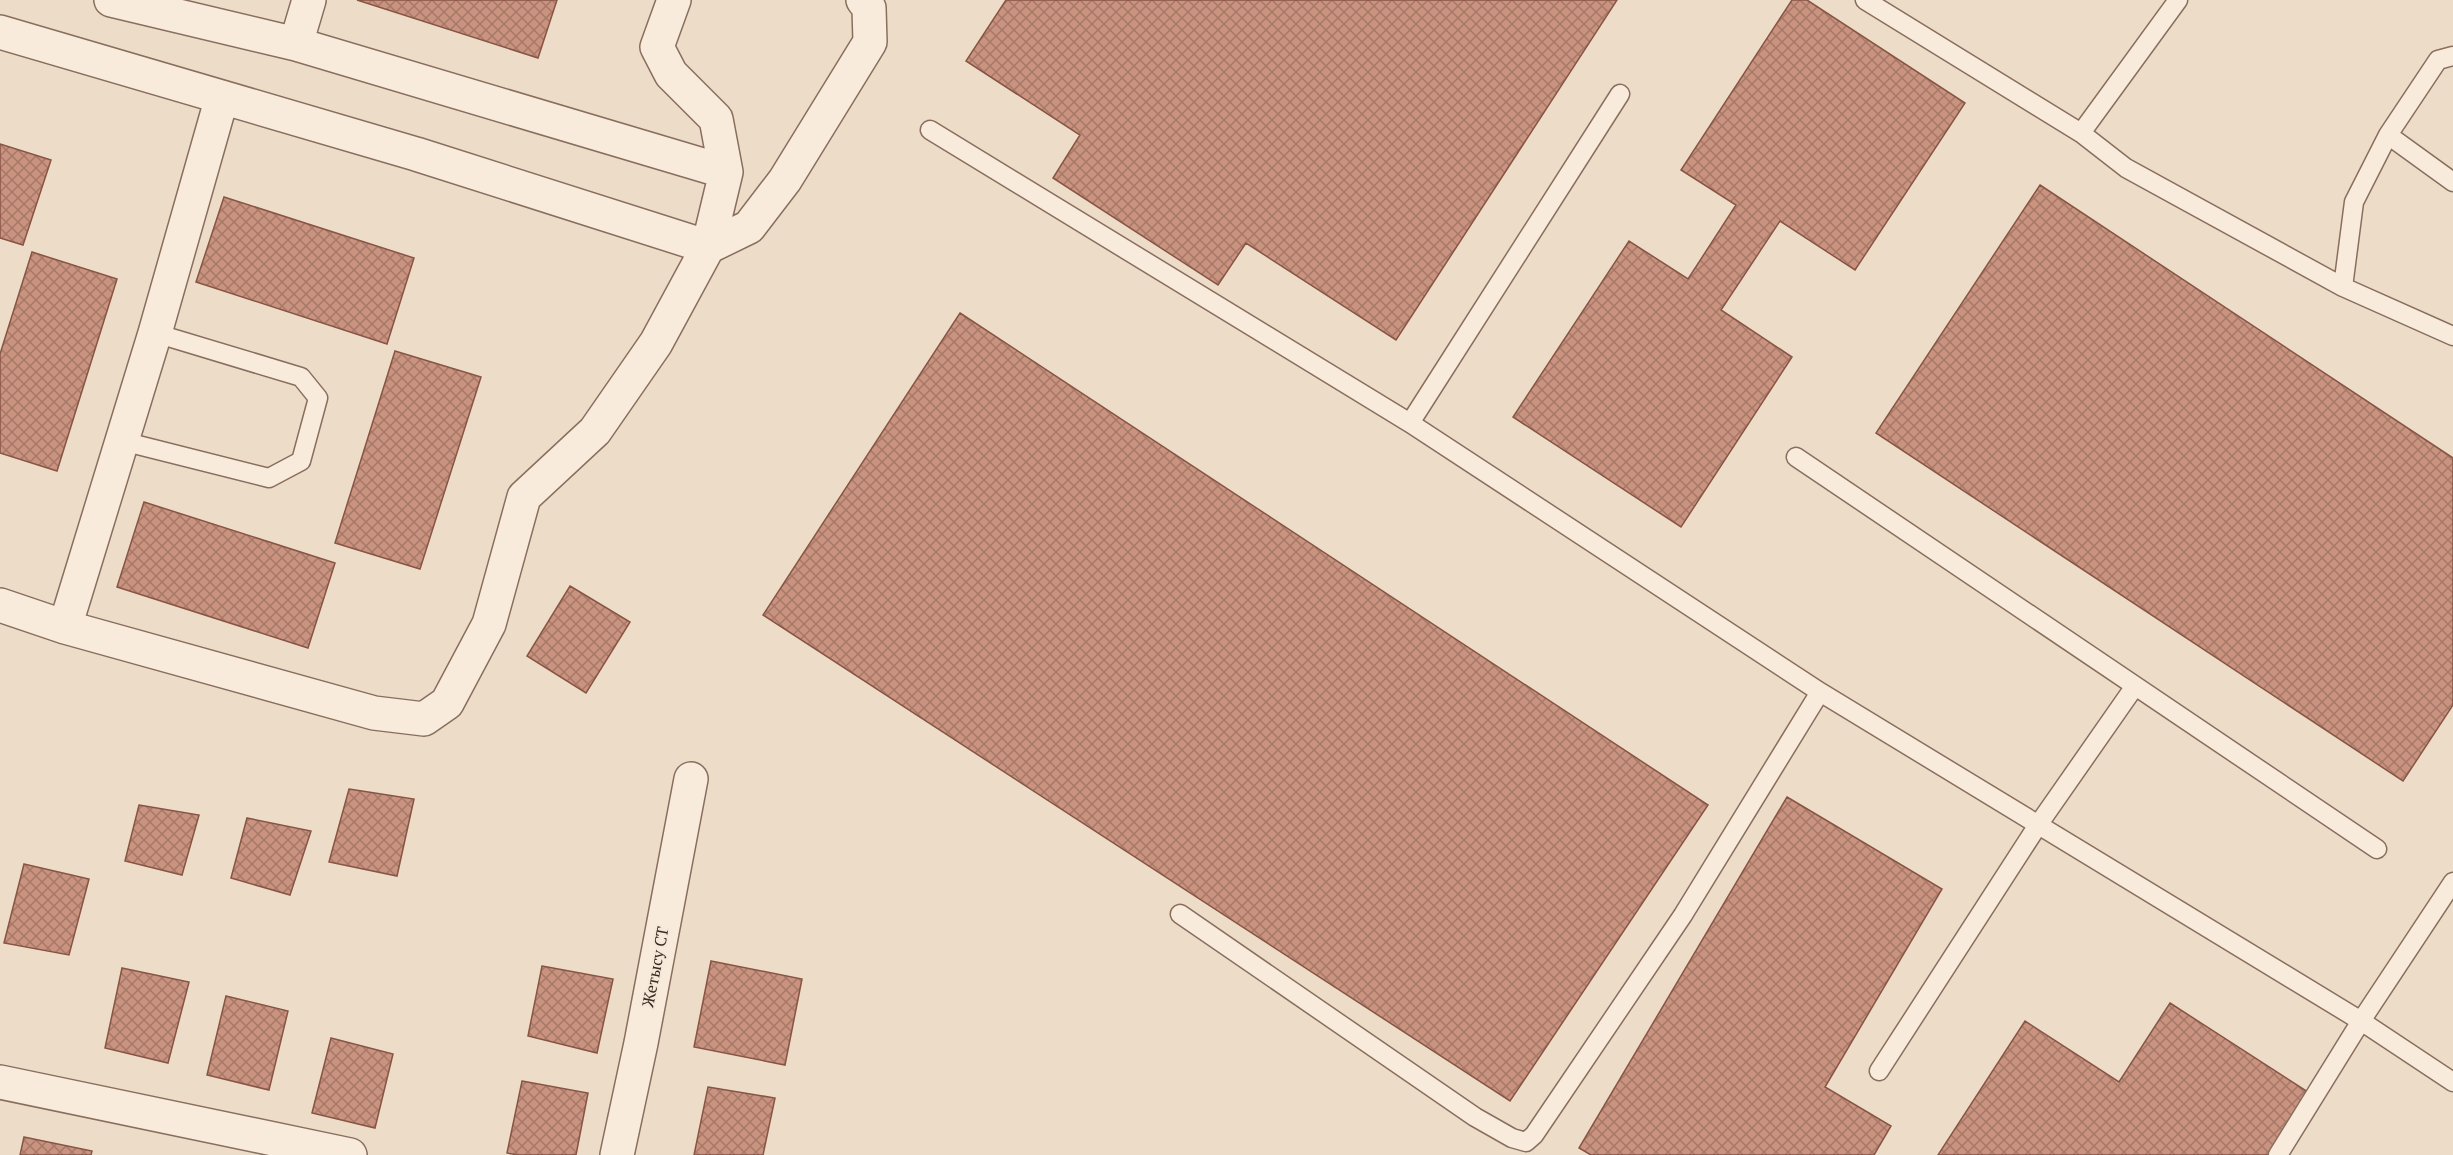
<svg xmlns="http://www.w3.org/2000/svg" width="2453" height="1155" font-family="'PT Serif',serif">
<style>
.building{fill:url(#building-cross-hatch);stroke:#885444;stroke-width:1.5}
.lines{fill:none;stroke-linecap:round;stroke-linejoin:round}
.lane-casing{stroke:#896e5e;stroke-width:21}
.street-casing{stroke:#896e5e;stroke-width:36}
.lane{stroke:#f8ebdc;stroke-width:18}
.street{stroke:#f8ebdc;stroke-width:33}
.labels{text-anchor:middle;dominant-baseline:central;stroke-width:4.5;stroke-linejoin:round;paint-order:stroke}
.street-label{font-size:16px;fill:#3a2921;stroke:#f5e8d8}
</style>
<defs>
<pattern id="building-cross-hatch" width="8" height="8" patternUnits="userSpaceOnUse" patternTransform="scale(1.5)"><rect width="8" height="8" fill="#ca9380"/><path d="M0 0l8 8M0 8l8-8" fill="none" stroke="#a57868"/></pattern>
</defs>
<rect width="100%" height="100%" fill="#edddc8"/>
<path class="building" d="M 357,0 L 557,0 L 538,58 Z
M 1006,0 L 1617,0 L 1396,340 L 1246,243 L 1218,285 L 1053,178 L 1080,135 L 966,61 Z
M 1792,0 L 1807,0 L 1965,103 L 1855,270 L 1780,221 L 1721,310 L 1792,357 L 1681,527 L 1513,417 L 1629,241 L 1688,279 L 1736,205 L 1681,170 Z
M 0,144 L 51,160 L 23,245 L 0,238 Z
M 2040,185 L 2453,458 L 2453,705 L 2403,781 L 1876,433 Z
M 224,197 L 414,258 L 387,344 L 196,282 Z
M 32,252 L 117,279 L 57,471 L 0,453 L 0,354 Z
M 960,313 L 1708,805 L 1510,1101 L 763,615 Z
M 395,351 L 481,377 L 420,569 L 335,543 Z
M 144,502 L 335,563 L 308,648 L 117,587 Z
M 570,586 L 630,622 L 586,693 L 527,656 Z
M 349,789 L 414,799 L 397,876 L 329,862 Z
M 1787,797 L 1942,889 L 1825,1087 L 1891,1126 L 1874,1155 L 1591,1155 L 1579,1148 Z
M 139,805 L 199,815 L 182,875 L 125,861 Z
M 247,818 L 311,831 L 290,895 L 231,878 Z
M 24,864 L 89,879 L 69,955 L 4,943 Z
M 711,961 L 802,979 L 785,1065 L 694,1047 Z
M 542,966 L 613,979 L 597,1053 L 528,1036 Z
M 122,968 L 189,982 L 168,1063 L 105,1048 Z
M 226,996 L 288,1011 L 269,1090 L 207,1075 Z
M 2170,1003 L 2311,1094 L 2271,1155 L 1938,1155 L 2025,1021 L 2119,1082 Z
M 331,1038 L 393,1054 L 375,1128 L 312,1113 Z
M 522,1081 L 588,1093 L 576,1155 L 518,1155 L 507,1153 Z
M 708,1087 L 775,1098 L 763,1155 L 694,1155 Z
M 24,1137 L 92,1151 L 91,1155 L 20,1155 Z"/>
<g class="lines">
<defs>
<path id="lane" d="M 1865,0 L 2081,133
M 2178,0 L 2081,133 L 2126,168 L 2343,287 L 2453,336
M 930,130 L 1410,423 L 1820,692 L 2361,1021 L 2453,1082
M 2388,135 L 2453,182
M 2343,287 L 2354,202 L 2388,135 L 2438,60 L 2453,56
M 1410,423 L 1620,94
M 122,441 L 269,478 L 301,461 L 318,398 L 301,377 L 155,333
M 1796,457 L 2377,849
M 1180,914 L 1475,1117 L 1512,1138 L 1526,1142 L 1534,1135 L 1683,915 L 1820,692
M 1879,1071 L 2038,825 L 2135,686
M 2278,1155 L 2361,1021 L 2453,882"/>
<path id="street" d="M 111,0 L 296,44 L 726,172
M 0,32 L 416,154 L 708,247 L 749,227 L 785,180 L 870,42 L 869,8 L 863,0
M 296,44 L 309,0
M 0,605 L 65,627 L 374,713 L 424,719 L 447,703 L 489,624 L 524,497 L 595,431 L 656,343 L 708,247 L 726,172 L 716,119 L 671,74 L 657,47 L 674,0
M 65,627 L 155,333 L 222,97
M 0,1082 L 350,1155
M 617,1155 L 641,1043 L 691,779"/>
</defs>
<use href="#lane" class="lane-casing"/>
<use href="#street" class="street-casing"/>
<use href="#lane" class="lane"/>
<use href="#street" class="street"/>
</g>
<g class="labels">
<g class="street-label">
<text transform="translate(655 967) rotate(-79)">Жетысу СТ</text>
</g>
</g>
</svg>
